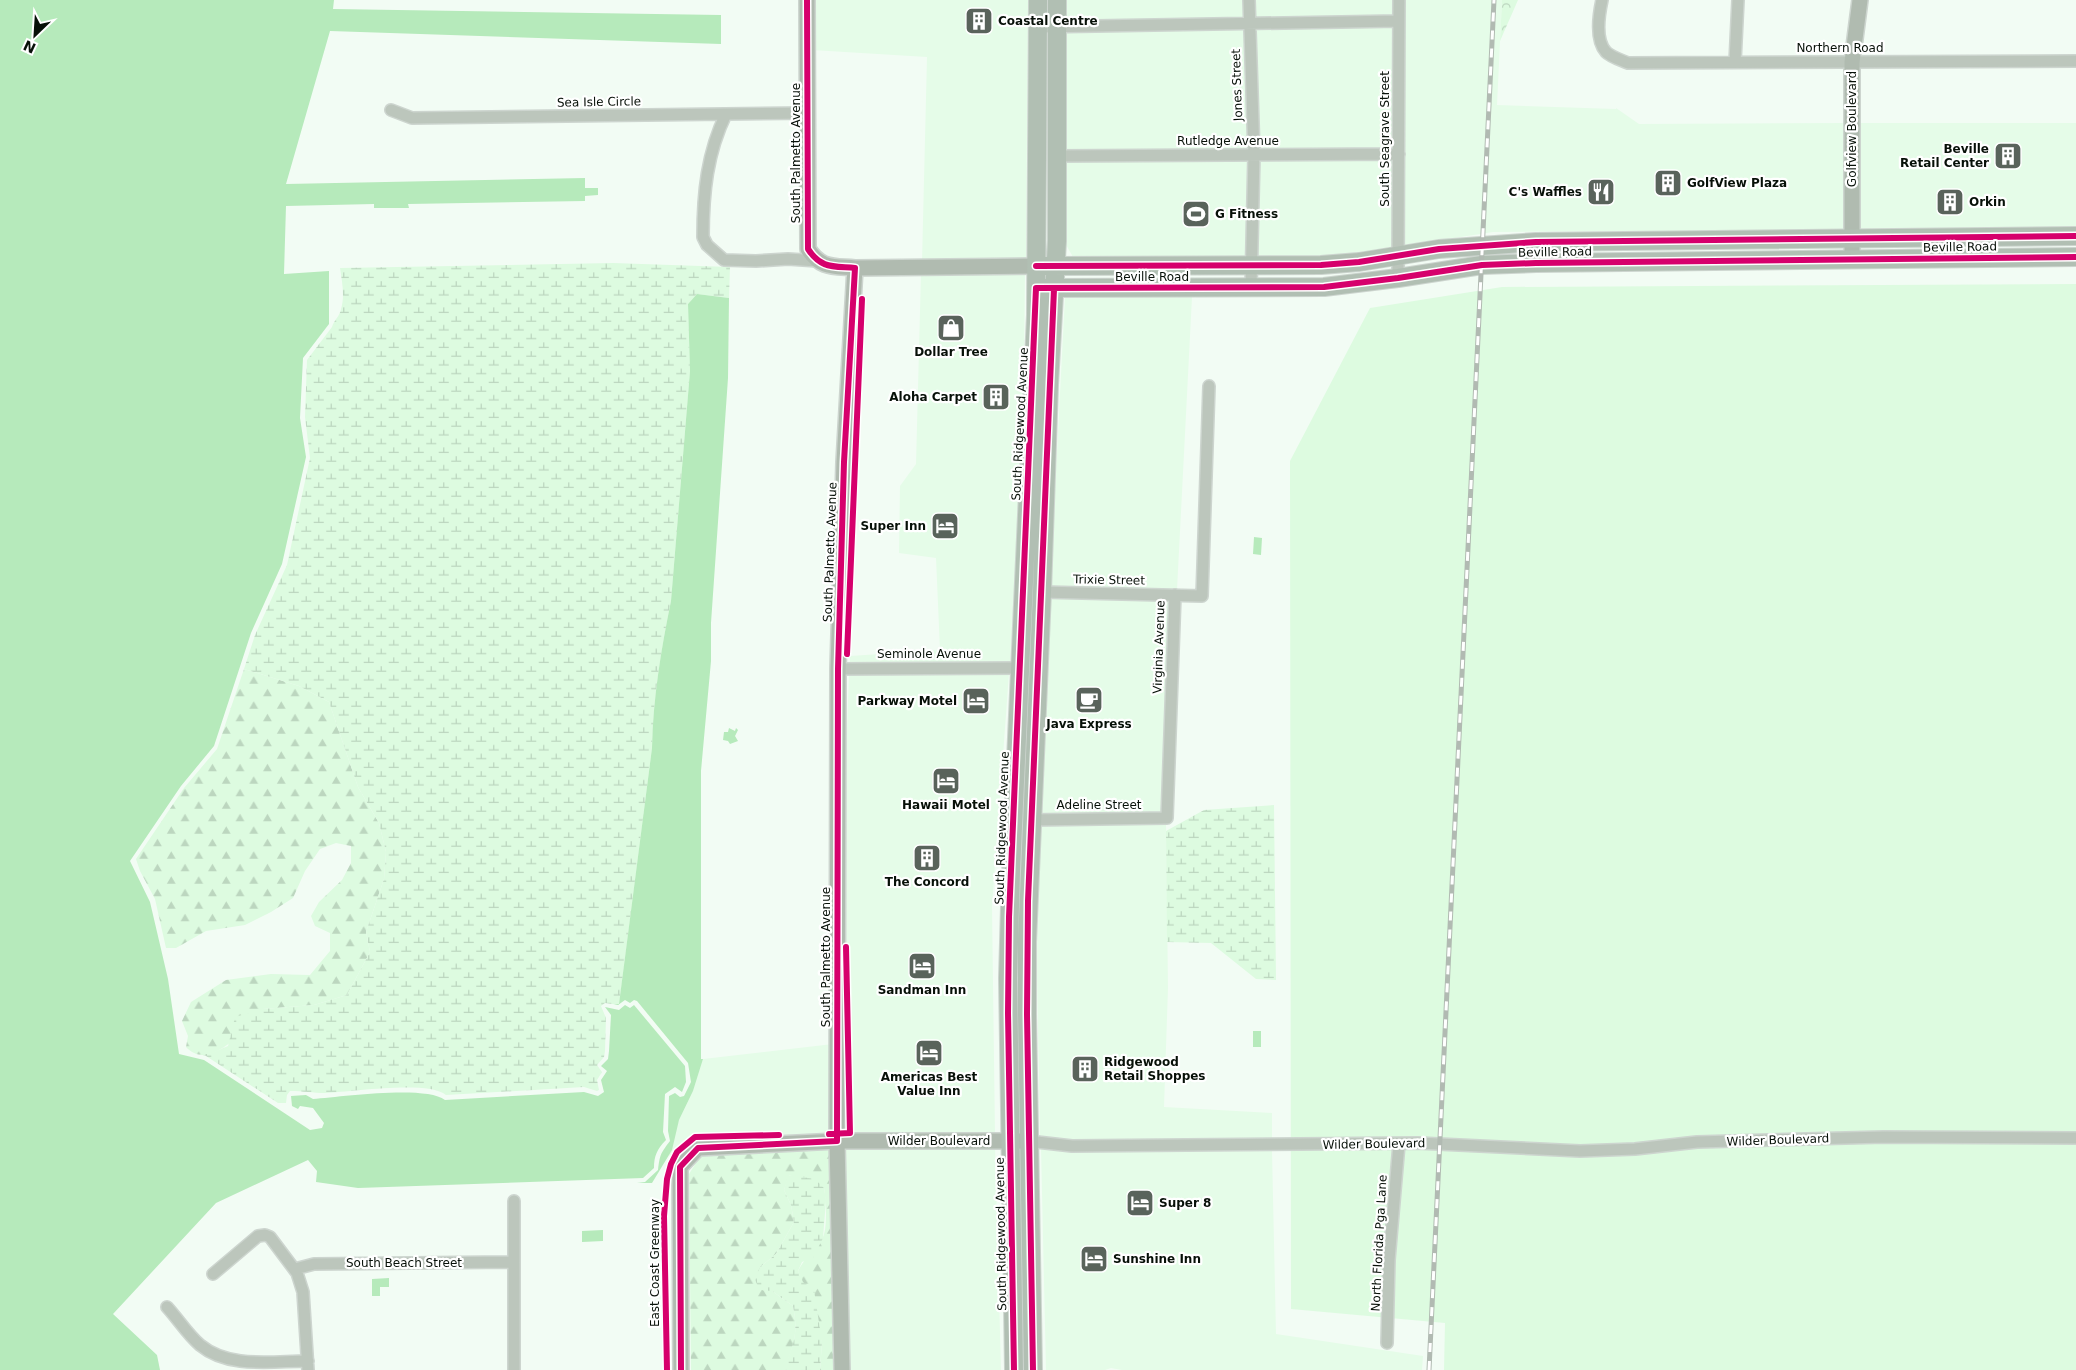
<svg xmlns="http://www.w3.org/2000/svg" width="2076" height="1370" font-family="'DejaVu Sans',sans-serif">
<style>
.built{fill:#e5fce8}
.green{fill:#ddfbe0}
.forest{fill:url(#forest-firs)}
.wetland{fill:url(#wetland-marsh)}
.park{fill:url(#park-crowns)}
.water{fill:#b6eabb}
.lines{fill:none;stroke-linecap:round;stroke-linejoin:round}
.street-casing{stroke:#cdd5cf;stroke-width:14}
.secondary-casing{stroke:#cdd5cf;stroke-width:18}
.primary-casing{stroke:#cdd5cf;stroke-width:20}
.street{stroke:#bcc6bc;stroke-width:11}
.secondary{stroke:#b0bbb0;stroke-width:15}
.primary{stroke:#b1bfb3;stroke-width:18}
.rail-casing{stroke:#b1bab2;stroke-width:5}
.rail{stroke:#fff;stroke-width:3;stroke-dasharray:9;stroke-linecap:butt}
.cycleway-casing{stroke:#fff;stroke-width:9}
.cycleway{stroke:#d6006c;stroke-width:6}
.labels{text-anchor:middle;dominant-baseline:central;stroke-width:4.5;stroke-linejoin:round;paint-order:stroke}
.poi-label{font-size:12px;font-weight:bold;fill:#071008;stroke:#fff;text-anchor:start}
.street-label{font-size:12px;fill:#071008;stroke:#fff}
</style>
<defs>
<pattern id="forest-firs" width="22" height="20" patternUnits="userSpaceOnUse" patternTransform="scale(1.25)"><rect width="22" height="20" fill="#ddfbe0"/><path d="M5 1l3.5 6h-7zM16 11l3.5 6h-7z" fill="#bcd6bf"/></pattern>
<pattern id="wetland-marsh" width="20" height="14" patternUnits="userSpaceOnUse" patternTransform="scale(1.25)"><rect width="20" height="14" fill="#ddfbe0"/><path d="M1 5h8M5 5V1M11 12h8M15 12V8" fill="none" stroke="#bcd6bf"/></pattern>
<pattern id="park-crowns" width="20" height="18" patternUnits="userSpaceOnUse" patternTransform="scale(1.25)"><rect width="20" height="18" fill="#ddfbe0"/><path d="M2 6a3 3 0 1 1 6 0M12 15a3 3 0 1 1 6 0" fill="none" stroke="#bcd6bf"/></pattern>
</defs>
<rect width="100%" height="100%" fill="#f2fcf4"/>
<path class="built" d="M 812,0 L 1028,0 L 1026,261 L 922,262 L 927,57 L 812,50 Z
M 1067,0 L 1244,0 L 1243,18 L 1067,22 Z
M 1254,0 L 1394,0 L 1394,16 L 1253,17 Z
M 1404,0 L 1502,0 L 1497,105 L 1616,109 L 1616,108 L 1639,124 L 1847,123 L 1847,230 L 1493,232 L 1403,246 Z
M 1393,27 L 1394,148 L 1258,149 L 1254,28 Z
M 1244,28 L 1248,149 L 1066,150 L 1067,33 Z
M 1857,123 L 2076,123 L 2076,229 L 1857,230 Z
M 1249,159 L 1247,259 L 1073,257 L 1065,243 L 1065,161 Z
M 1258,159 L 1394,159 L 1393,248 L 1353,255 L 1257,259 Z
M 1025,271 L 1023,465 L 1010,662 L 850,663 L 850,656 L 940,650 L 936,558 L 899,553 L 900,486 L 916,464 L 921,273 Z
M 1065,297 L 1192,297 L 1177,590 L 1050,586 Z
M 1049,597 L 1170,600 L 1162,813 L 1038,814 Z
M 1009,673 L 992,906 L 995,1135 L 842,1135 L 843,836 L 849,674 Z
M 1166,824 L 1168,988 L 1164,1107 L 1272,1113 L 1272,1140 L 1072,1141 L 1040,1137 L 1036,927 L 1038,825 Z
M 833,1044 L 832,1135 L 698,1142 L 677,1162 L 669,1155 L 679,1120 L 693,1091 L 703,1059 Z
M 842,1146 L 995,1146 L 1001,1370 L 847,1370 Z
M 1041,1148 L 1071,1152 L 1272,1151 L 1276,1334 L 1423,1356 L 1422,1370 L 1122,1370 L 1111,1368 L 1105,1370 L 1046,1370 Z"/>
<path class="green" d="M 2076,284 L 2076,1370 L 1444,1370 L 1445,1323 L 1291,1309 L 1290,461 L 1370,308 L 1502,287 Z"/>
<path class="forest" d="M 244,669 L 299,686 L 329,702 L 358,787 L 379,823 L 386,852 L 384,879 L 366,932 L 370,952 L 347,995 L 314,1005 L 263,1009 C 248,1025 211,1074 186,1047 L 188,1036 L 182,1021 L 191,1002 L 226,980 L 271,974 L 310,975 L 330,951 L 330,933 L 315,926 L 311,916 L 319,902 L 342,880 L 351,863 L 351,846 L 336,843 L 320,849 L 305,871 L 293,898 L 271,912 L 245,925 L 206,931 L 176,948 L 166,948 L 155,899 L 140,871 L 136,859 L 184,788 L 217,749 Z
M 828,1146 L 833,1172 L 833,1370 L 820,1370 L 822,1342 L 798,1271 C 804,1258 815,1251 822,1239 C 828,1230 826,1199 824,1188 L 789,1175 L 784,1190 L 791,1205 L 794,1222 L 776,1254 L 760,1267 L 772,1291 L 793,1306 C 798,1331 795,1343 785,1367 L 787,1370 L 691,1370 L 689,1174 L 701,1155 Z"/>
<path class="wetland" d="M 613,263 L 730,267 L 729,298 L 697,294 L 688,304 L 690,371 L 671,601 C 661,650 653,699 652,748 L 619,1005 L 605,1003 L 601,1006 L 606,1018 L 605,1051 L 604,1057 L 597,1065 L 602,1072 L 597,1080 L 599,1090 L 597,1091 L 584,1087 L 446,1095 C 428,1080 351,1092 325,1093 C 313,1093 303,1091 290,1091 L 287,1095 L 286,1103 L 278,1103 L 206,1056 L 199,1054 L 209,1054 L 228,1046 L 235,1017 L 263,1009 L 314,1005 L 347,995 L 370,952 L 366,932 L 384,879 L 386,852 L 379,823 L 358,787 L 329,702 L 299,686 L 244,669 L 255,635 L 287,565 L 310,458 L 305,417 L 307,360 L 332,327 C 334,320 340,316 341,309 C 345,297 342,281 340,268 Z
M 1274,805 L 1276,980 L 1256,979 L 1211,943 L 1167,942 L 1166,831 L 1204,810 Z
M 788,1175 L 815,1179 L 824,1188 L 826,1200 L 823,1238 L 813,1258 L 802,1262 L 798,1271 L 803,1282 L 814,1290 L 822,1342 L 820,1370 L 787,1370 L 784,1367 C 795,1344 798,1331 793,1306 L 772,1291 L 760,1290 L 755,1280 L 760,1267 L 776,1254 L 794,1222 L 791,1205 L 784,1190 Z"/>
<path class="park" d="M 1502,0 L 1518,0 L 1500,41 Z"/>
<path class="water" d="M 0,0 L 334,0 L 333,9 L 721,15 L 721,44 L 330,31 L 286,184 L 585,178 L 585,188 L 598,188 L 598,195 L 585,196 L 585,201 L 408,204 L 409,208 L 374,208 L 374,204 L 286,206 L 284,274 L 329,271 L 329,324 L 303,358 L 300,418 L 306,457 L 282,564 L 251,633 L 214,746 L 181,786 L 130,861 L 150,902 L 168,979 L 179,1054 L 204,1060 L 310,1130 L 322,1128 L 324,1123 L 313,1108 L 300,1106 L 298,1109 L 292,1106 L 291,1096 L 306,1095 L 313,1099 C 341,1097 425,1085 445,1100 L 584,1092 L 598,1096 L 604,1092 L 601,1080 L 607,1071 L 601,1066 L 608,1059 L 609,1051 L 611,1015 L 605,1007 L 619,1010 L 625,1005 L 630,1008 L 634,1005 L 685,1066 L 686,1082 L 682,1092 L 675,1087 L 665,1094 L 663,1132 L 666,1140 C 657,1149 654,1156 654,1168 L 643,1178 L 358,1188 L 316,1182 L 317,1171 L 308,1160 L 216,1203 L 113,1314 L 157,1355 L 160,1370 L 0,1370 Z
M 697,294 L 729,298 L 728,378 L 711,623 L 711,661 L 701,771 L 701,1059 L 703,1059 L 693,1091 L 679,1120 L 672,1150 L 652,1183 L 637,1183 L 645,1182 L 658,1170 C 660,1155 660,1154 670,1141 L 668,1131 L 669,1096 L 675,1093 L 680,1097 L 684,1096 L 691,1082 L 688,1063 L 637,1001 L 634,1000 L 630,1003 L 625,1000 L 618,1005 L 614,1004 L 619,1004 L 652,748 C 653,698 661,650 671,601 L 690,371 L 688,304 Z
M 1254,537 L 1262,538 L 1261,555 L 1253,554 Z
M 729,728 L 735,731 L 736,728 L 738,730 L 735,736 L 738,741 L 730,744 L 728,741 L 723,740 L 724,732 L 728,732 Z
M 1253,1031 L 1261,1031 L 1261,1047 L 1253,1047 Z
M 603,1230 L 603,1241 L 582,1242 L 582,1231 Z
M 389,1278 L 389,1287 L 380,1287 L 380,1296 L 372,1296 L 372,1279 Z"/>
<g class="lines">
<defs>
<path id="street" d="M 1249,0 L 1254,154 L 1251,288
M 1602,0 C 1599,14 1595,40 1606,52 C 1611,57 1621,60 1628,63 L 2076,61
M 1037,27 L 1398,21
M 1735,62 L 1738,0
M 391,110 L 412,118 L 808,113
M 726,114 C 707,153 703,193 703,237 L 707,245 L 724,260 L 756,261 L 788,259 L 818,261
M 1057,156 L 1399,154
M 1398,278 L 1399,0
M 1042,592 L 1202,596 L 1209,386
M 838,669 L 1020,668
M 1032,820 L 1167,818 L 1175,595
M 1028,1141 L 1072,1146 L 1418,1143 L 1580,1151 L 1635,1149 L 1697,1142 L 1884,1137 L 2076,1138
M 295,1269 L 314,1264 L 514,1262
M 213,1274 L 258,1236 L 265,1235 L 270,1237 L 297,1273 L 303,1292 L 308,1370
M 167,1307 C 178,1319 188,1335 200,1345 C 229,1369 272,1361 308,1361
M 1387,1343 L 1389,1260 L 1399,1144
M 514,1370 L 514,1201"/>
<path id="secondary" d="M 807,0 L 808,249 C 821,269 833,266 855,268 L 1036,266
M 1852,259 L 1852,62 L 1860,0
M 681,1370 L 680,1167 L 698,1148 L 837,1141 L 1022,1141
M 842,1370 L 837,1141 L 838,669 L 844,462 L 855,268"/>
<path id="primary" d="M 1046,266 L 1321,265 L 1359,262 L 1439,249 L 1536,242 L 2076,236
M 1041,288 L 1324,287 L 1398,278 L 1482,265 L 1536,263 L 2076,257
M 1014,1370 L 1008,978 L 1011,871 L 1036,315 L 1038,0
M 1033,1370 L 1027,1014 L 1027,942 L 1042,592 L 1049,385 L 1057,241 L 1057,0"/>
</defs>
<use href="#street" class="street-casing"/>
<use href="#secondary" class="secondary-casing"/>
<use href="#primary" class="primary-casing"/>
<use href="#street" class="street"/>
<use href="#secondary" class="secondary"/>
<use href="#primary" class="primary"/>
<defs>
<path id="rail" d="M 1429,1370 L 1494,0"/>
</defs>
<use href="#rail" class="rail-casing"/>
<use href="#rail" class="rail"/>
<defs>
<path id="cycleway" d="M 1036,266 L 1321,265 L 1359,262 L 1439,249 L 1536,242 L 2076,236
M 847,654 L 862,299
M 829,1134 L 850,1133 L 846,947
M 667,1370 L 664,1216 L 667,1179 L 671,1164 L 677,1152 L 695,1137 L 779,1135
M 681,1370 L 680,1167 L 698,1148 L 837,1141 L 838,669 L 844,462 L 855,268 C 833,266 821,269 808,249 L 807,0
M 1014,1370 L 1008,1013 L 1009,917 L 1036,288 L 1324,287 L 1398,278 L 1482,265 L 1536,263 L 2076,257
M 1033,1370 L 1027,1014 L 1028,901 L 1054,289"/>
</defs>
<use href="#cycleway" class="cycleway-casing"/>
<use href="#cycleway" class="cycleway"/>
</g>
<defs>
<symbol id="building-square" viewBox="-11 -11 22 22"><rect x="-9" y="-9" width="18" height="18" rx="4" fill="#59635b" stroke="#fff"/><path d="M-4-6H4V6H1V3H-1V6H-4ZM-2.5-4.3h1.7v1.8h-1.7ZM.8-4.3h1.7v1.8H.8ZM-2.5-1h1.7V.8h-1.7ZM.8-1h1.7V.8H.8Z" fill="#fff"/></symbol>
<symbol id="restaurant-square" viewBox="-11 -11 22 22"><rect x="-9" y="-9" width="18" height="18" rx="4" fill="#59635b" stroke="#fff"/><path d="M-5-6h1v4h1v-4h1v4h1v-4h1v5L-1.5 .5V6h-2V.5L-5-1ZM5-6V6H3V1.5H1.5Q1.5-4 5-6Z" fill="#fff"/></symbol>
<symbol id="stadium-square" viewBox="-11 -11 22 22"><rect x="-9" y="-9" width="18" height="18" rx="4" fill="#59635b" stroke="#fff"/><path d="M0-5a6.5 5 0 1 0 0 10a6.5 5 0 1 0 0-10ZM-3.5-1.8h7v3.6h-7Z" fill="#fff"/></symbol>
<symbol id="shop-square" viewBox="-11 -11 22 22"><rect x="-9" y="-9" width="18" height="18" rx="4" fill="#59635b" stroke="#fff"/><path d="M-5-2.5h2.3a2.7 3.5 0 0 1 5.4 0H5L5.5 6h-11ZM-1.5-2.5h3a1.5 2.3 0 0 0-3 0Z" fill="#fff"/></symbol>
<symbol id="hotel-square" viewBox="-11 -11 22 22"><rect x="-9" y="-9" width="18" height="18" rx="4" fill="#59635b" stroke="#fff"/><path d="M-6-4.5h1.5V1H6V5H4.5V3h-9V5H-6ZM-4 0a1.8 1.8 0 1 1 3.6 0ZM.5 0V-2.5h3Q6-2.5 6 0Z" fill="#fff"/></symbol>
<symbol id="cafe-square" viewBox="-11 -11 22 22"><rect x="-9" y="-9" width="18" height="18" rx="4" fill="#59635b" stroke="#fff"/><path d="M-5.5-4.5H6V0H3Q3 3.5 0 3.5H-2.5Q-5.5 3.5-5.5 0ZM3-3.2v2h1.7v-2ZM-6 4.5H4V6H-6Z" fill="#fff"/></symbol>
</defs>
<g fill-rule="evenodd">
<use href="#building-square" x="963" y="5" width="32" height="32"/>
<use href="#building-square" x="1992" y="140" width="32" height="32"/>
<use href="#building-square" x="1652" y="167" width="32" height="32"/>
<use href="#restaurant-square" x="1585" y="176" width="32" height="32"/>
<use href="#building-square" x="1934" y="186" width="32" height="32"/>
<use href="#stadium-square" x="1180" y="198" width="32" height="32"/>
<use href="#shop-square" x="935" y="312" width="32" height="32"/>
<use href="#building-square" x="980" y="381" width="32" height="32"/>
<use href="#hotel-square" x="929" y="510" width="32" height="32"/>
<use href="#cafe-square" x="1073" y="684" width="32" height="32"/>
<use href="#hotel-square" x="960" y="685" width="32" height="32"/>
<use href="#hotel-square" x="930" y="765" width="32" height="32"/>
<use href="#building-square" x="911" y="842" width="32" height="32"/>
<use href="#hotel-square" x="906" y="950" width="32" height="32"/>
<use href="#hotel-square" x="913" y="1037" width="32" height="32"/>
<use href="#building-square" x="1069" y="1053" width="32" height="32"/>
<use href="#hotel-square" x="1124" y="1187" width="32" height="32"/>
<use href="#hotel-square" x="1078" y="1243" width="32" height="32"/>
</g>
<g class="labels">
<g class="poi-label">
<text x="998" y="21">Coastal Centre</text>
<text x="1989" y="149" text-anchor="end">Beville<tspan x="1989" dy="14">Retail Center</tspan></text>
<text x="1687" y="183">GolfView Plaza</text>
<text x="1582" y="192" text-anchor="end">C's Waffles</text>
<text x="1969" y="202">Orkin</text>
<text x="1215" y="214">G Fitness</text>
<text x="951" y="352" text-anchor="middle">Dollar Tree</text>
<text x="977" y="397" text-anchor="end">Aloha Carpet</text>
<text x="926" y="526" text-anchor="end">Super Inn</text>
<text x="957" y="701" text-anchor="end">Parkway Motel</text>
<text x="1089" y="724" text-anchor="middle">Java Express</text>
<text x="946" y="805" text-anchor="middle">Hawaii Motel</text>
<text x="927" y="882" text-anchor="middle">The Concord</text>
<text x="922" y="990" text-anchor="middle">Sandman Inn</text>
<text x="1104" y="1062">Ridgewood<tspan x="1104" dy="14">Retail Shoppes</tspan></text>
<text x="929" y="1077" text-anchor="middle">Americas Best<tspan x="929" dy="14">Value Inn</tspan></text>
<text x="1159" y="1203">Super 8</text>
<text x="1113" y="1259">Sunshine Inn</text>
</g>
<g class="street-label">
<text x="1840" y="48">Northern Road</text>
<text transform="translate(1237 85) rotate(-92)">Jones Street</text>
<text transform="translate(599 102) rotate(-1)">Sea Isle Circle</text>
<text transform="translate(1852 129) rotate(-90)">Golfview Boulevard</text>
<text transform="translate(1385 139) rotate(-90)">South Seagrave Street</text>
<text x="1228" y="141">Rutledge Avenue</text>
<text transform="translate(796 153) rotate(-90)">South Palmetto Avenue</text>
<text transform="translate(1960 247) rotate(-1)">Beville Road</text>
<text transform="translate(1555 252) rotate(-1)">Beville Road</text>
<text x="1152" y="277">Beville Road</text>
<text transform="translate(1020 424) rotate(-87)">South Ridgewood Avenue</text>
<text transform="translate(830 552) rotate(-88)">South Palmetto Avenue</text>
<text transform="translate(1109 580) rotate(1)">Trixie Street</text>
<text transform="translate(1159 647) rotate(-88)">Virginia Avenue</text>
<text x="929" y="654">Seminole Avenue</text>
<text x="1099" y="805">Adeline Street</text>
<text transform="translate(1002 828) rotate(-88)">South Ridgewood Avenue</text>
<text transform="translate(826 957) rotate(-90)">South Palmetto Avenue</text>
<text transform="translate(1778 1140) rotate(-2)">Wilder Boulevard</text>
<text x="939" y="1141">Wilder Boulevard</text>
<text transform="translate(1374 1144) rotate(-1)">Wilder Boulevard</text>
<text transform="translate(1001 1234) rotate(-91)">South Ridgewood Avenue</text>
<text transform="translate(1379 1243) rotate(-87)">North Florida Pga Lane</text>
<text x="404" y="1263">South Beach Street</text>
<text transform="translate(655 1263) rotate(-90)">East Coast Greenway</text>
</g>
</g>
<g transform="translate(35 35) rotate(205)" stroke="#ffffff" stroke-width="4" paint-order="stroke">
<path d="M0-4L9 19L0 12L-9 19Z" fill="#071008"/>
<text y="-8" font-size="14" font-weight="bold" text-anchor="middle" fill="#071008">N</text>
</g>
</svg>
